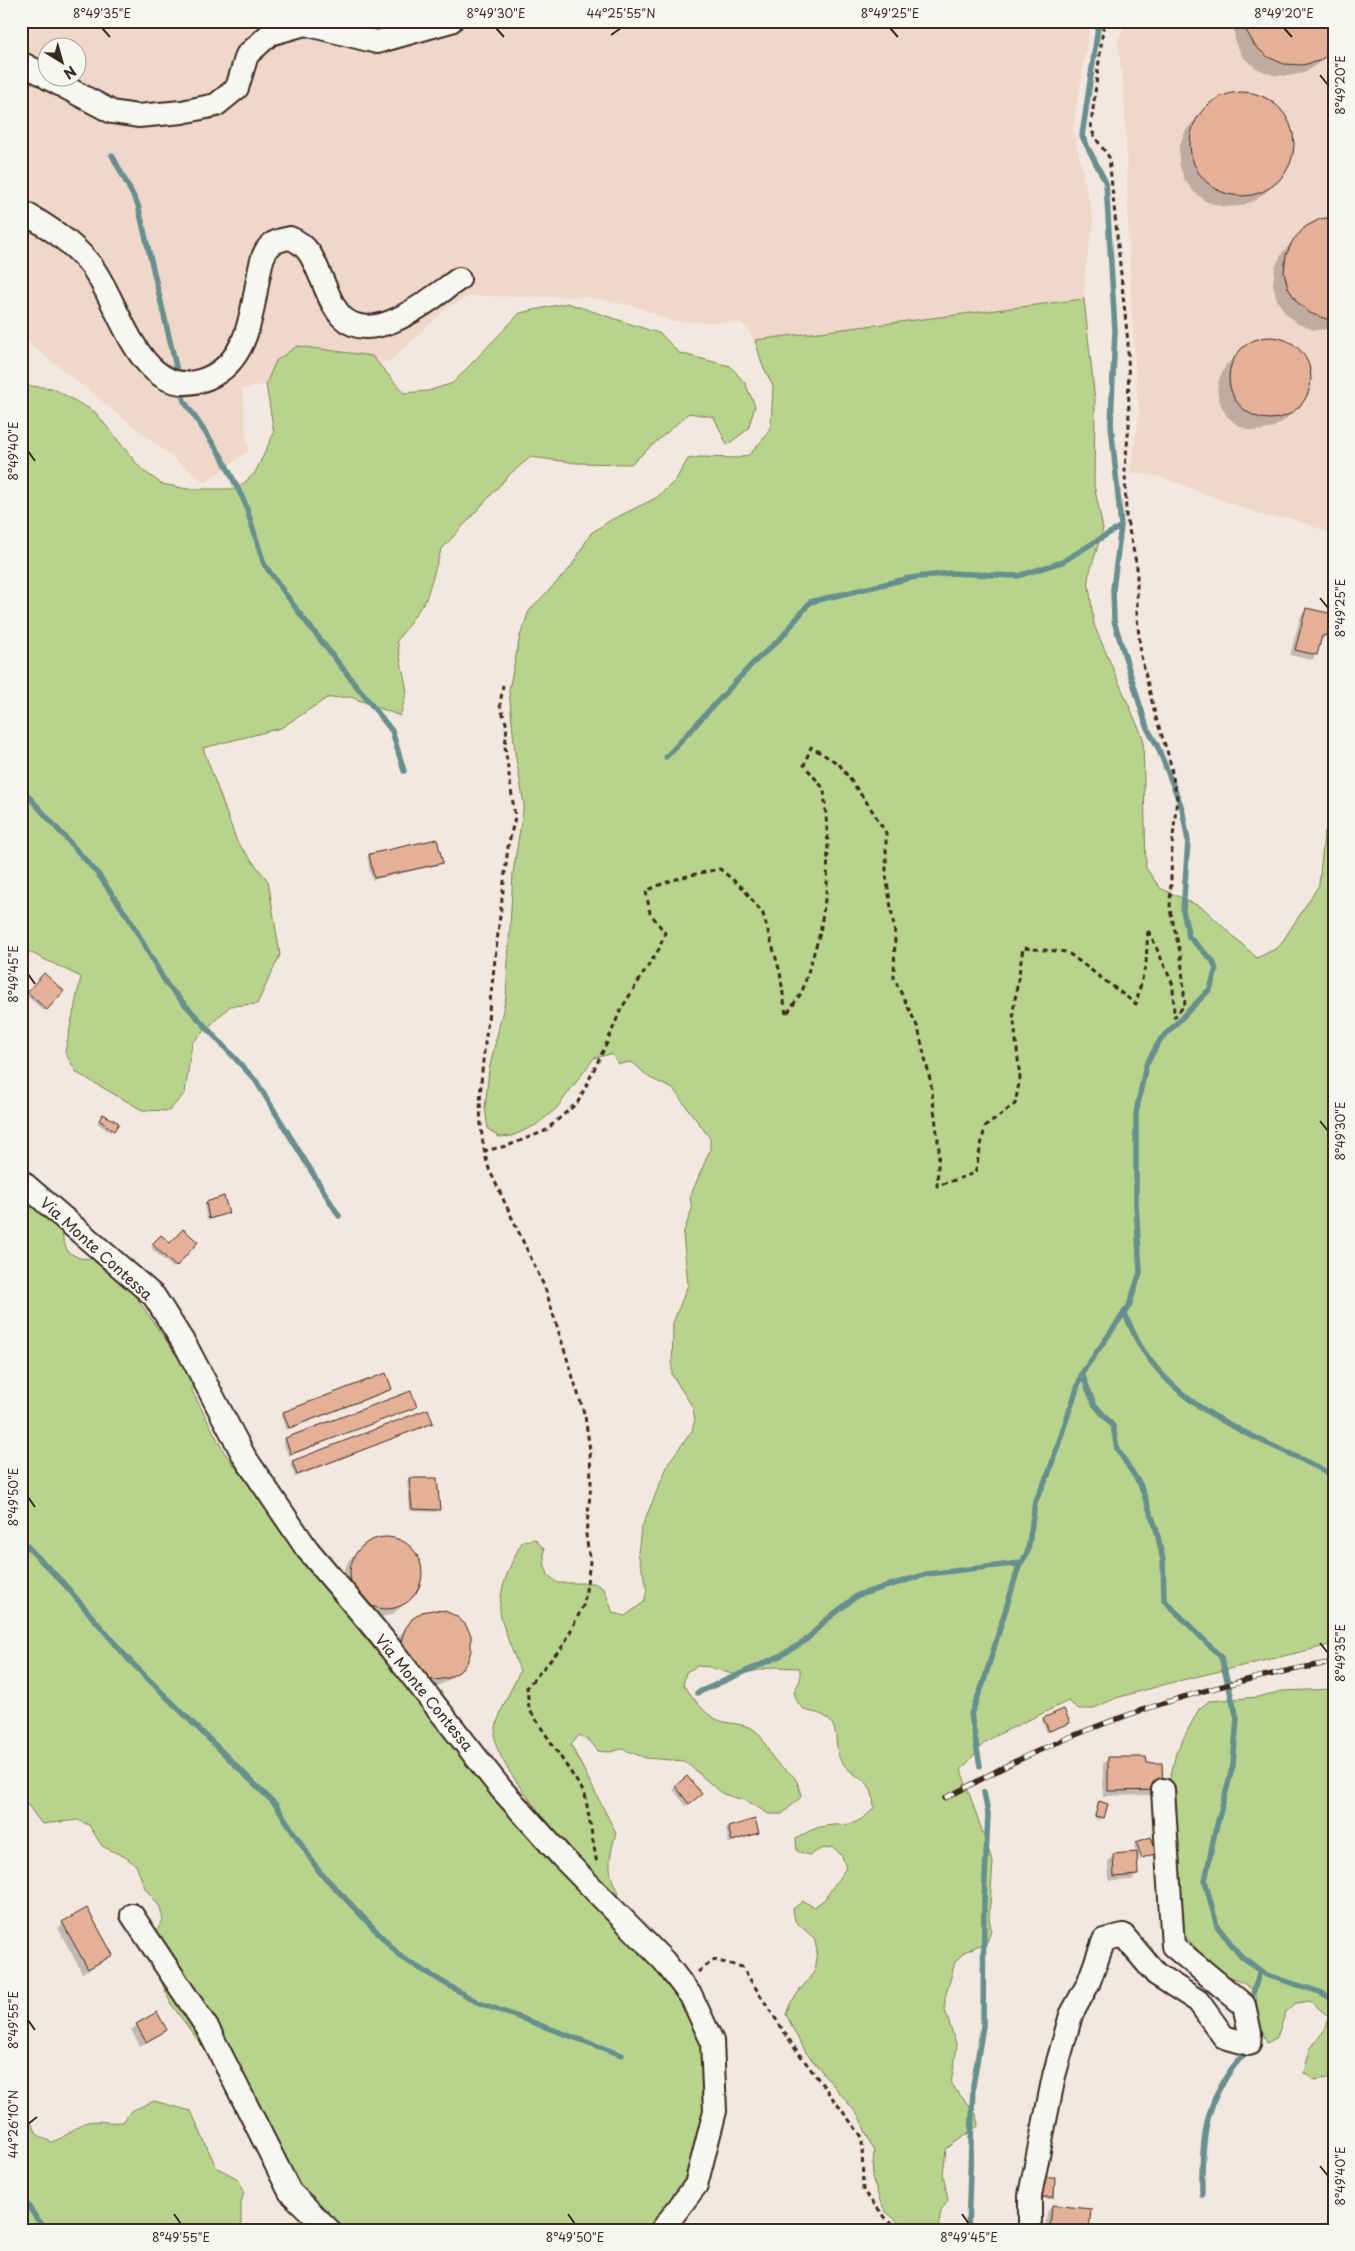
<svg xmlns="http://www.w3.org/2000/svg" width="1355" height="2251" font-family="'Playpen Sans',sans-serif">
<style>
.built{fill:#efd7ca;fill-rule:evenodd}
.green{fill:#b8d48c;stroke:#7a7f55}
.shadow{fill:#0003}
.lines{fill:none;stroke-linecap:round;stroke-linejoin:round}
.stream{stroke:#668f8e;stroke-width:5.5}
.building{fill:#e5b098;stroke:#3b2a1e}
.minor-casing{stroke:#3b2a1e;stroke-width:26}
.path{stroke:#3b2a1e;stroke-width:3;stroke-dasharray:5 4;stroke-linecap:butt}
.minor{stroke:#f6f6f2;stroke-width:22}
.rail-casing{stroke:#3b2a1e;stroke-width:5.5}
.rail{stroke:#f6f6f2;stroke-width:4;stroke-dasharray:11;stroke-linecap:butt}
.ticks{fill:none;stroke:#3b2a1e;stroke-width:2}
.labels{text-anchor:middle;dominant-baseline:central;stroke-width:4;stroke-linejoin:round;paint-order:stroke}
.street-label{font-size:15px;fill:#3b2a1e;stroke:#f6f6f2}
.neatline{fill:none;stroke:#3b2a1e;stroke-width:2}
.ticks-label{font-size:12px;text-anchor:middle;fill:#3b2a1e}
</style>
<rect width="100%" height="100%" fill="#f3e8e0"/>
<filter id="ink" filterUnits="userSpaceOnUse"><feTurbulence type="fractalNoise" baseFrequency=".02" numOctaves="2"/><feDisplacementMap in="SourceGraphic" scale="10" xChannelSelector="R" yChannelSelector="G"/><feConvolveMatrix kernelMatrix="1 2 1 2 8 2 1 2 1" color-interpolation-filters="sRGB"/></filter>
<g filter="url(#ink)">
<path class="built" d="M 21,21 L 1091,21 L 1073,128 L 1094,223 L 1086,264 L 1084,299 L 755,340 L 742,323 L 672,321 L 634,306 L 585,297 L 471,296 L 449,306 L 390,361 L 242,389 L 248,451 L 205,483 L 21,337 ZM 48,48 L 78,48 L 78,78 L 48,78 Z
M 1126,21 L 1334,21 L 1334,534 L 1290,518 L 1267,517 L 1161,477 L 1130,472 L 1139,418 L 1130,290 L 1125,109 L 1118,40 Z"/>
<path class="green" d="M 1084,299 L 1095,401 L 1094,485 L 1103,529 L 1088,578 L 1094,625 L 1143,738 L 1146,868 L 1160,888 L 1203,908 L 1257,958 L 1279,947 L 1319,885 L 1324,834 L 1334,811 L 1334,1644 L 1174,1682 L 1116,1698 L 1092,1709 L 1079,1709 L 1068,1701 L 995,1736 L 984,1743 L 961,1770 L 993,1863 L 989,1917 L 991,1930 L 987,1942 L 964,1952 L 955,1962 L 945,1998 L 945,2010 L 957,2047 L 951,2084 L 976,2114 L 978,2126 L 946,2149 L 943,2174 L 948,2200 L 941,2211 L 939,2224 L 944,2230 L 908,2230 L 886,2212 L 880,2201 L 872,2177 L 874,2152 L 859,2116 L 803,2049 L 786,2014 L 791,2002 L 814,1972 L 817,1950 L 814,1938 L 795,1921 L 793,1909 L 803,1901 L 814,1907 L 824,1900 L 846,1868 L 842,1856 L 833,1847 L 821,1849 L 809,1855 L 797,1851 L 796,1839 C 802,1835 810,1830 817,1828 C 843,1820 851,1833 874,1808 C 873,1774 857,1783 841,1761 C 834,1750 839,1730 830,1721 C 815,1705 802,1721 794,1692 L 800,1680 L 800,1668 L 774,1667 L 735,1675 L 710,1667 L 697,1666 L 686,1672 L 683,1685 C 693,1696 703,1714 718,1720 C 728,1724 741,1723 751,1728 C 763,1733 766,1749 773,1758 C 786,1776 797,1768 801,1797 L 782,1814 L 769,1814 L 747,1801 L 723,1794 L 684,1761 L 646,1758 L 622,1749 L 610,1752 L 598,1751 L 590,1741 L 579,1735 L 571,1745 L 616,1833 C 610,1854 605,1874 619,1892 L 615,1899 C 591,1873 495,1769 495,1738 C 494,1719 512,1689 520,1671 C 514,1654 502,1627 500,1611 C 498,1591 513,1557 523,1541 L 535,1539 L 544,1549 L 544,1562 L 548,1575 L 558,1583 L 594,1583 L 604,1589 L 613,1613 L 625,1616 L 644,1602 L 647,1590 L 638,1553 L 641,1529 L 669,1462 L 692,1431 L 695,1419 L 692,1406 L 672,1375 L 673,1323 L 688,1285 L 683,1234 L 692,1209 L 690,1197 L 710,1150 L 710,1138 L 673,1089 L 650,1078 L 632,1062 L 619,1064 L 611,1054 L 594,1058 L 556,1109 L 536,1125 L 512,1136 L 499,1137 L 488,1129 L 485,1107 L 489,1070 L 506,997 L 513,873 L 524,804 L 515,753 L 509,690 L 520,636 L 529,611 L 571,567 L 591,533 L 611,520 L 656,498 L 675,481 L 688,459 L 700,457 L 738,458 L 749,455 L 766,436 L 771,425 L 773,386 L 762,364 L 755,340 Z
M 567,303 L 661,334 L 679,353 L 730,366 L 745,383 L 755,406 L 748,429 L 727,445 L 714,417 L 689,413 L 631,464 L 577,463 L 531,457 L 511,473 L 441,550 L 426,599 L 397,641 L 407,691 L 400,716 L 351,697 L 327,698 L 281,728 L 203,748 L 237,842 L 268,881 L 280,955 L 257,1004 L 230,1006 L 192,1043 L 185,1093 L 169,1111 L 142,1110 L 77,1073 L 65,1052 L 81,977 L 21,948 L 21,385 L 52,388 L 95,412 L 142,470 L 162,484 L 187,489 L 237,489 L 255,473 L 274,433 L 266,384 L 276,361 L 297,346 L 372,356 L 404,393 L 428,391 L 453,383 L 520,313 Z
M 21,1197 L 62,1227 L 63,1240 L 68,1252 L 79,1258 L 92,1259 L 134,1294 L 192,1378 L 192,1391 L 224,1452 L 357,1628 L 544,1853 L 675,1988 L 693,2019 L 704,2048 L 705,2124 L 686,2177 L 651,2230 L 337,2230 L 306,2202 L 214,2062 L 171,2004 L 152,1960 L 155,1934 L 163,1920 L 160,1907 L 145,1888 L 136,1865 L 125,1857 L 102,1846 L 89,1825 L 78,1820 L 42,1824 L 27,1804 L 21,1799 Z
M 1334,1689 L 1334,2077 L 1314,2080 L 1304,2073 L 1310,2049 L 1326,2028 L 1329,2017 L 1310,2001 L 1296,2003 L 1286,2012 L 1277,2037 L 1267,2043 L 1258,2020 L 1256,1995 L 1248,1986 L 1214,1968 L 1181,1931 L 1175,1881 L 1170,1779 L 1176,1753 L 1193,1720 L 1199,1709 L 1209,1701 L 1258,1697 L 1282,1691 Z
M 154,2101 L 191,2111 L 216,2167 L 238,2179 L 244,2191 L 241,2203 L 241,2230 L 21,2230 L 21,2108 L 39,2136 L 51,2142 C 65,2138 70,2131 82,2124 C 94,2118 109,2124 123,2122 L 131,2111 Z"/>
<path class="shadow" d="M 1233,21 L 1334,21 L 1332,50 L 1320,62 L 1306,72 L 1289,76 L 1272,75 L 1256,68 L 1243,57 L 1235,42 Z
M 1240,92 L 1257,94 L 1272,102 L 1284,114 L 1291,129 L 1293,146 L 1290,162 L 1281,177 L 1269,189 L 1256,200 L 1240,206 L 1224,207 L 1207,202 L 1194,192 L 1184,179 L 1179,163 L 1179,146 L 1186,130 L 1209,105 L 1223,96 Z
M 1334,219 L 1334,329 L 1314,330 L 1298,324 L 1286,314 L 1277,300 L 1273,284 L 1275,268 L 1282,253 L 1293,241 Z
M 1274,337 L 1287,341 L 1298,348 L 1306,359 L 1311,371 L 1311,385 L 1306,397 L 1285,420 L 1274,427 L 1261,431 L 1248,430 L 1236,424 L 1226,415 L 1220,403 L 1217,390 L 1220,377 L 1226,365 L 1249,344 L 1261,338 Z
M 1307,609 L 1326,635 L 1320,641 L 1316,655 L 1311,660 L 1290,655 L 1301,615 Z
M 370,855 L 441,863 L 439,865 L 372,880 L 367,857 Z
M 44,975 L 62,991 L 44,1011 L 26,995 Z
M 101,1118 L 113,1130 L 110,1132 L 97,1123 Z
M 206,1203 L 228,1212 L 207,1220 L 204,1205 Z
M 161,1237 L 170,1245 L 196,1242 L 173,1268 L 151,1248 Z
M 386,1374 L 391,1388 L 389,1391 L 286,1430 L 281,1416 L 283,1414 Z
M 415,1407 L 289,1456 L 283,1442 L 286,1439 Z
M 432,1423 L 295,1477 L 290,1464 L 293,1462 Z
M 410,1479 L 439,1509 L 436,1512 L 410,1511 L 407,1481 Z
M 385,1538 L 397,1539 L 408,1545 L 417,1554 L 421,1566 L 419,1586 L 412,1597 L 393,1614 L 382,1617 L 362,1614 L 342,1583 L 343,1572 L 349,1560 L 368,1543 Z
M 413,1620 L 458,1671 L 449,1680 L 438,1686 L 419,1687 L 397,1639 Z
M 1044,1719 L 1068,1723 L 1047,1733 L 1042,1721 Z
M 1108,1758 L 1145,1764 L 1156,1795 L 1103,1796 L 1103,1764 Z
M 687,1778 L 698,1797 L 686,1806 L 673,1789 Z
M 1100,1802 L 1107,1804 L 1100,1820 L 1094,1818 Z
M 728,1828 L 758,1833 L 729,1843 L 726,1830 Z
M 1137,1843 L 1156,1852 L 1140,1860 L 1134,1846 Z
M 1114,1855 L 1137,1874 L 1132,1880 L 1109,1881 L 1108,1861 Z
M 63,1923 L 111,1955 L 106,1960 L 82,1973 L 58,1928 Z
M 137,2025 L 166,2030 L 160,2035 L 140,2046 L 131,2030 Z
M 1040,2180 L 1053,2197 L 1051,2199 L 1040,2199 Z
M 1052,2206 L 1088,2230 L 1045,2230 L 1047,2212 Z"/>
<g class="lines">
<path class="stream" d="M 112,155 L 138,205 L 178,375
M 181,388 L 184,401 L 222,457 L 245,503 L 264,564 L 300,614 L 392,731 L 404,771
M 666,757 L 752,664 L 782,637 L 810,602 L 910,578 L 950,573 L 1018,576 L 1062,562 L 1121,526
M 21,788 L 98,874 L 130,920 L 167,985 L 256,1081 L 339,1216
M 1124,1312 C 1130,1324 1135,1339 1143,1350 C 1189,1420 1264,1437 1334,1476
M 1082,1374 L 1094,1404 L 1113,1426 L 1117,1449 L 1140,1484 L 1156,1528 L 1163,1560 L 1164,1600 L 1221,1657 L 1237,1718 L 1233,1765 L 1214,1836 L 1205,1881 L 1217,1926 L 1240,1955 L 1266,1975 L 1320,1992 L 1334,2000
M 21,1540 L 65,1585 L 129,1660 L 276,1805 L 318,1870 L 402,1958 L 477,2002 L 622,2055
M 697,1693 L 780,1656 L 805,1641 L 825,1621 L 858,1595 L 927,1574 L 1021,1563
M 980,1766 L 971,1714 L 983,1684 L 1018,1569 L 1028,1551 L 1035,1502 L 1048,1475 L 1082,1373 L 1129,1306 L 1140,1272 L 1136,1204 L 1136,1113 L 1146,1065 L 1160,1040 L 1210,989 L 1216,970 L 1213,961 L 1189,937 L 1183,911 L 1188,841 L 1182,808 L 1157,745 L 1147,728 L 1114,621 L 1113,589 L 1121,526 L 1111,424 L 1115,330 L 1106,183 L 1082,136 L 1099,21
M 1250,2004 L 1260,1970
M 21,2195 L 37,2219 L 48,2230
M 1202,2195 C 1201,2137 1205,2093 1248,2050
M 968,2230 L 973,2086 L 983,2026 L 984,1900 L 988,1814 L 984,1792"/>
</g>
<path class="building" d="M 1245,21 L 1334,21 L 1334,50 L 1319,61 L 1302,65 L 1284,64 L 1268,57 L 1255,46 L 1246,30 Z
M1190 144a52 52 0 1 1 104 0a52 52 0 1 1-104 0Z
M 1334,217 L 1334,319 L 1326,319 L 1310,313 L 1297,302 L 1288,288 L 1284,272 L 1286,255 L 1293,240 L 1305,227 L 1320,219 Z
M1229 378a41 41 0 1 1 82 0a41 41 0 1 1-82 0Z
M 1306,608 L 1333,614 L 1327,635 L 1322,636 L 1317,655 L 1295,650 Z
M 437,839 L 443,863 L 374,878 L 369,854 Z
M 44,973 L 64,991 L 47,1010 L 27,992 Z
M 103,1114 L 119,1123 L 114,1131 L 99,1120 Z
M 224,1196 L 229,1213 L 209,1219 L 206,1202 Z
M 183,1229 L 198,1242 L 176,1267 L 152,1244 L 161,1235 L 170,1243 Z
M 386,1373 L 392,1389 L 289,1428 L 283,1412 Z
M 411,1391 L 417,1407 L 291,1454 L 285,1438 Z
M 428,1409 L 433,1423 L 297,1475 L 292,1461 Z
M 409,1478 L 437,1478 L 440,1510 L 412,1509 Z
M350 1573a36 36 0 1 1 72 0a36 36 0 1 1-72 0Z
M 433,1610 L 445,1611 L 456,1616 L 465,1624 L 471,1635 L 471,1651 L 467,1663 L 459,1672 L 448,1678 L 436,1680 L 428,1679 L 403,1655 L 401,1641 L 405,1629 L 412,1619 L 422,1612 Z
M 1064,1709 L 1070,1723 L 1049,1731 L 1043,1718 Z
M 1108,1757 L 1146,1757 L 1147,1763 L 1162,1763 L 1163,1790 L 1108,1791 Z
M 687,1776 L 702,1794 L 689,1804 L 675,1786 Z
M 1099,1801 L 1108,1804 L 1104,1818 L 1095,1816 Z
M 755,1819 L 759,1833 L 732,1841 L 728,1827 Z
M 1151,1837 L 1157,1853 L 1142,1858 L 1136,1842 Z
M 1137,1852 L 1138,1875 L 1114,1877 L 1113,1854 Z
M 87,1908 L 113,1955 L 88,1969 L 62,1922 Z
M 157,2012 L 167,2030 L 146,2042 L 136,2024 Z
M 1042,2177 L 1055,2177 L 1054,2197 L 1041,2197 Z
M 1052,2205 L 1091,2209 L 1089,2230 L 1050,2227 Z"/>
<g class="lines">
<defs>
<path id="minor" d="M 21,63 L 48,77
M 48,78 L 112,112 L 138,116 L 182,112 L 216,105 L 237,88 L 247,55 L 270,34 L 305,24 L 377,42 L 451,21
M 21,211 C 47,226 71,241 90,264 C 121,303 140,407 208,378 C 249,360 251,313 259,274 C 261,263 263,251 272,244 C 278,240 284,239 290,238 C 308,245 313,258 320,275 C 326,288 331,305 341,316 C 373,349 431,298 459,279
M 21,1181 L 154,1296 L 187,1348 L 244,1456 L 307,1549 L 379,1634 L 502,1790 L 562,1857 L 664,1961 L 691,1996 L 712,2041 L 715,2111 L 696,2185 L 662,2230
M 132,1915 L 208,2029 L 290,2192 L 329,2230
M 1030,2230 L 1030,2195 L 1054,2076 L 1071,2015 L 1088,1984 L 1104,1940 L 1123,1935 L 1156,1974 L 1198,2001 L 1224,2037 L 1249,2044 L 1250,2033 L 1244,2005 L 1173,1946 L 1163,1790"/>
</defs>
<use href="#minor" class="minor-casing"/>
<path class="path" d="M 503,685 L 500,705 L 507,726 L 505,747 L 515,817 L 508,847 C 502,899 496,950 490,1002 C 484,1059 472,1114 489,1169 L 545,1288 L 585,1416 L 590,1450 L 591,1484 L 586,1535 L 590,1562 L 584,1604 L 563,1646 L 527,1687 L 529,1709 L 585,1794 L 597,1864
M 483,1151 L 507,1146 L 545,1131 L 578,1102 L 606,1045 L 621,1009 L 659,949 L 665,933 L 650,913 L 646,891 C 670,879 694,874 720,869 L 743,888 L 763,914 L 780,972 L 786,1015 L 802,992 L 820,933 L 827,886 L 828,843 L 824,789 L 804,765 L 811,747 L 839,764 L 870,807 L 886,833 L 886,875 L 895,934 L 894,978 L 918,1028 L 931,1084 L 939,1149 L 937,1186 L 975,1173 L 985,1127 L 1015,1104 L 1020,1078 L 1013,1012 L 1023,948 L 1067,952 L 1136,1004 L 1146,963 L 1148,929 L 1173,985 L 1174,1017 L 1185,1005 L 1181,956 L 1170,910 L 1172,847 L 1177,798 L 1169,757 L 1156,718 L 1141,656 L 1137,617 L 1137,567 L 1126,516 L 1125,467 L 1129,425 L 1128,343 L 1109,157 L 1094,136 L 1091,125 L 1104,21
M 698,1972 L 714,1960 L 742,1967 L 794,2047 L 862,2137 L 863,2191 L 896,2230"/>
<use href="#minor" class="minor"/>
<defs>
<path id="rail" d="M 945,1798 C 968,1787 990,1774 1012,1763 C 1114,1714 1223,1681 1334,1662"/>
</defs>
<use href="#rail" class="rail-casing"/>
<use href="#rail" class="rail"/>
</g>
</g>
<path class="ticks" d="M 102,28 L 110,37M 496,28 L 504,37M 890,28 L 898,37M 1284,28 L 1292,37M 611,35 L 621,28M 1320,75 L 1328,85M 28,451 L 35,461M 1320,598 L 1328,608M 28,974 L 35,984M 1320,1121 L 1328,1131M 28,1497 L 35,1507M 1320,1643 L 1328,1653M 28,2020 L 35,2030M 28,2124 L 37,2117M 1320,2166 L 1328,2176M 174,2214 L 181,2224M 568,2214 L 575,2224M 962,2214 L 969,2224"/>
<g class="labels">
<g class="street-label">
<text transform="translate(97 1248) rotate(42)">Via Monte Contessa</text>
<text transform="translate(425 1692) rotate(51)">Via Monte Contessa</text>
</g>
</g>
<rect width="1355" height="2251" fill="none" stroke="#f6f6f2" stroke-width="55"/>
<g transform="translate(62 62) rotate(143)"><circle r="24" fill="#f6f6f2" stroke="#aba49d"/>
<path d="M0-4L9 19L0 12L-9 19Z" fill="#3b2a1e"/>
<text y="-8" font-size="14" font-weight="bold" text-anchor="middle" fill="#3b2a1e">N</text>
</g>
<rect x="28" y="28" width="1300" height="2196" class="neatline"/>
<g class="ticks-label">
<text x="102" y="18">8°49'35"E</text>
<text x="496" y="18">8°49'30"E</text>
<text x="621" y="18">44°25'55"N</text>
<text x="890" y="18">8°49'25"E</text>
<text x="1284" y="18">8°49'20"E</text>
<text transform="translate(1341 85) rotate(-90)" y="4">8°49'20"E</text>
<text transform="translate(14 451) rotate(-90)" y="4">8°49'40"E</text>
<text transform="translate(1341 608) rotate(-90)" y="4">8°49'25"E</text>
<text transform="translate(14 974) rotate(-90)" y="4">8°49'45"E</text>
<text transform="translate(1341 1131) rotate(-90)" y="4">8°49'30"E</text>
<text transform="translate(14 1497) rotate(-90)" y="4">8°49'50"E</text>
<text transform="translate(1341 1653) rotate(-90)" y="4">8°49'35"E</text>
<text transform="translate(14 2020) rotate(-90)" y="4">8°49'55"E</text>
<text transform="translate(14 2124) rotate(-90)" y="4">44°26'10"N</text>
<text transform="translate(1341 2176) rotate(-90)" y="4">8°49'40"E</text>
<text x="181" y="2242">8°49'55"E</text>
<text x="575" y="2242">8°49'50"E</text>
<text x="969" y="2242">8°49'45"E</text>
</g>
</svg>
